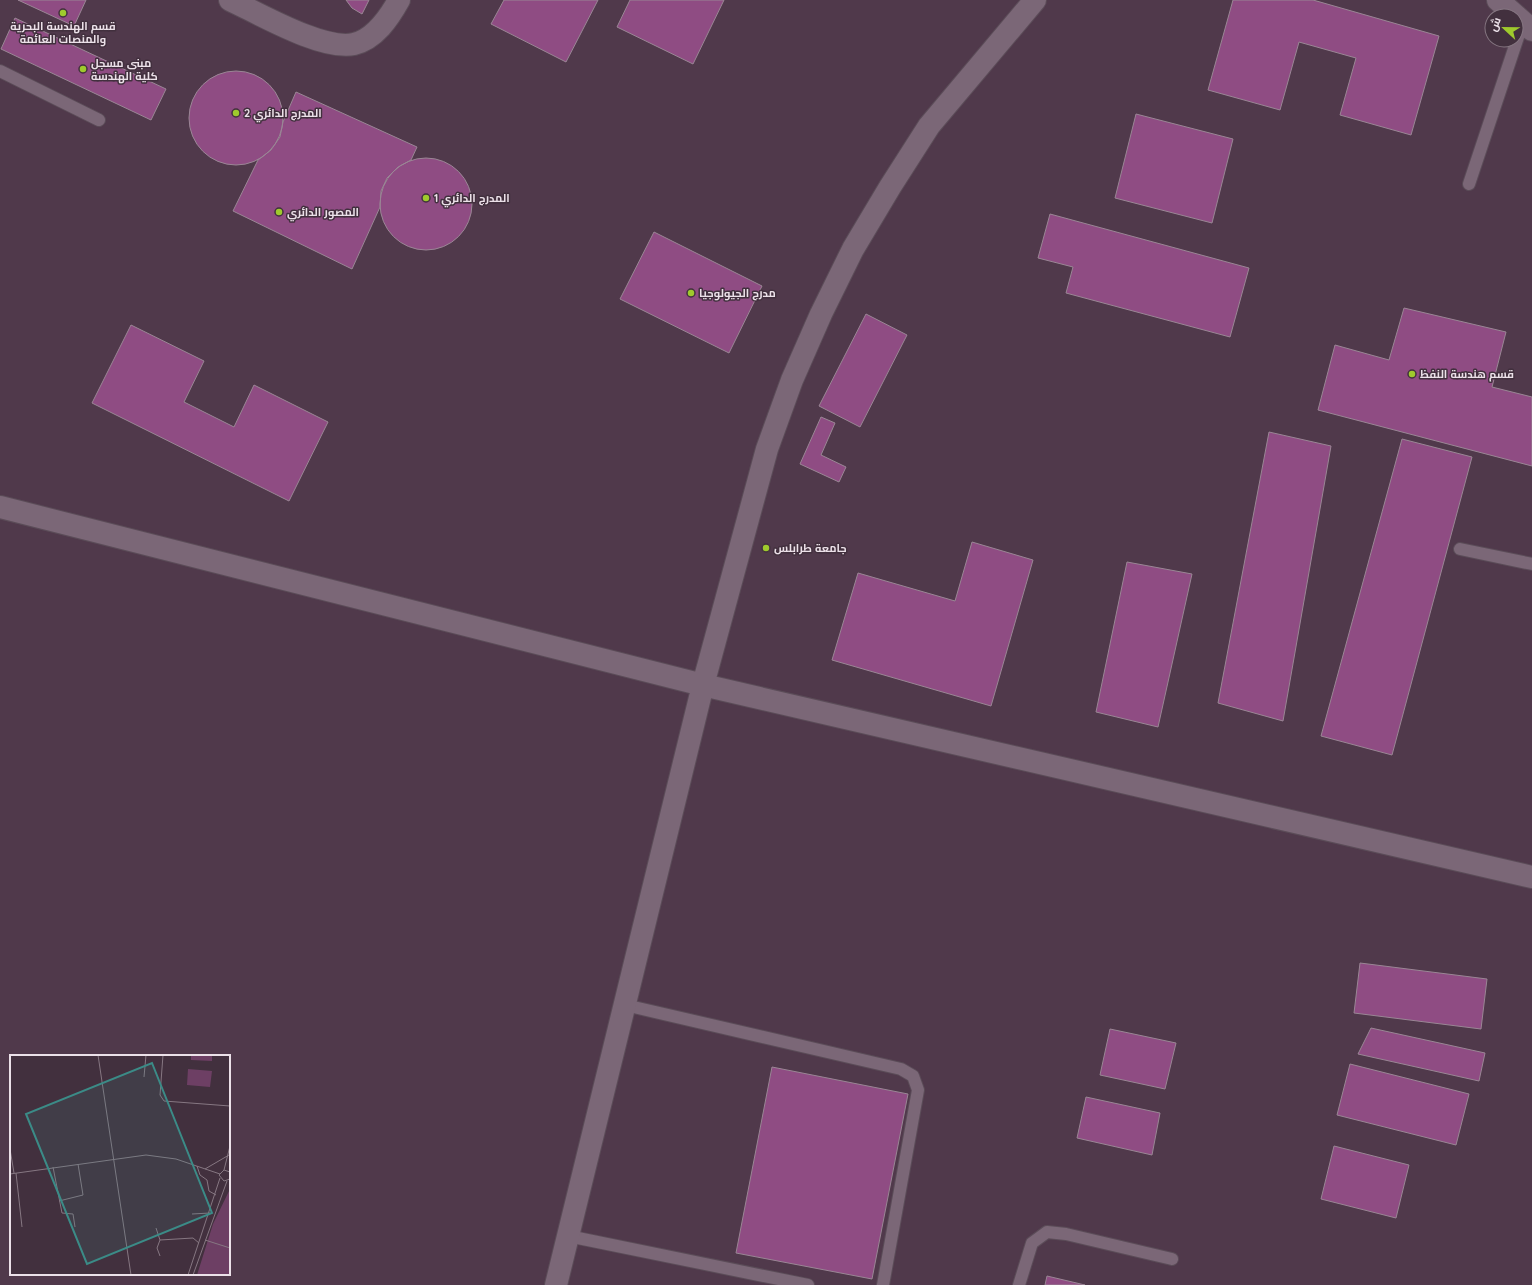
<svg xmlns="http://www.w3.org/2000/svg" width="1532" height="1285" font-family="Quicksand,Cairo,sans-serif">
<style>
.built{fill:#50394b;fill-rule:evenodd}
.building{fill:#8f4c83;stroke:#9a8695}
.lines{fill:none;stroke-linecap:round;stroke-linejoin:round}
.service-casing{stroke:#5b4c58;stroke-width:14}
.minor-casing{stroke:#5b4c58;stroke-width:24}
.service{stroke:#7b6777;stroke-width:12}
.minor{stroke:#7b6777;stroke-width:22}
.poi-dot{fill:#9fca2d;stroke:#42303e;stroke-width:1.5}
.labels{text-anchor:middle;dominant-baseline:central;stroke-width:3;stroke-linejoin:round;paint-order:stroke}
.poi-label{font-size:11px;font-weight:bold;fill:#ece1e9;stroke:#42303e;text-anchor:start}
.inset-road{fill:none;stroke:#867782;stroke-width:1}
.view{fill:#3b8b87;fill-opacity:0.15;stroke:#3b8b87;stroke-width:2}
.inset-edge{fill:none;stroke:#ece1e9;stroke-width:2}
</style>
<rect width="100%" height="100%" fill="#42303e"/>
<path class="built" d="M 0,0 L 1532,0 L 1532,1285 L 0,1285 ZM 1492,16 L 1516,16 L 1516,40 L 1492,40 ZM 11,1056 L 229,1056 L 229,1274 L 11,1274 Z"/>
<path class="building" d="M 18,0 L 86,0 L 74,26 Z
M 346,0 L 369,0 L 362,14 L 352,8 Z
M 504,0 L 598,0 L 566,62 L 491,24 Z
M 630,0 L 724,0 L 693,64 L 617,27 Z
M 1233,0 L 1313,0 L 1439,36 L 1411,135 L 1340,115 L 1356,58 L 1299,42 L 1280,110 L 1208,90 Z
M 15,18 L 166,89 L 151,120 L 1,49 Z
M189 118a47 47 0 1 1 94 0a47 47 0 1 1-94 0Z
M 296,92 L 417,147 L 411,160 L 398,167 L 387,178 L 381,191 L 380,207 L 352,269 L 233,211 L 258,160 L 271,150 L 280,137 L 283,122 Z
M 1136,114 L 1233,139 L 1212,223 L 1115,198 Z
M380 204a46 46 0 1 1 92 0a46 46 0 1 1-92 0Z
M 1050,214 L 1249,268 L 1230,337 L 1066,293 L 1073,267 L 1038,258 Z
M 654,232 L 762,286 L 729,353 L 620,299 Z
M 1404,308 L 1506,332 L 1492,387 L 1532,397 L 1532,466 L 1318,410 L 1335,345 L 1389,360 Z
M 866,314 L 907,335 L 860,427 L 819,406 Z
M 131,325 L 204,361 L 184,402 L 234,427 L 254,385 L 328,422 L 289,501 L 92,403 Z
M 821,417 L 835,423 L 821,455 L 846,467 L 839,482 L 800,464 Z
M 1269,432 L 1331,446 L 1283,721 L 1218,703 Z
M 1402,439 L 1472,457 L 1392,755 L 1321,736 Z
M 972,542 L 1033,560 L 991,706 L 832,660 L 858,573 L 955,601 Z
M 1127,562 L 1192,574 L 1158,727 L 1096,712 Z
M 1360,963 L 1487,979 L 1481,1029 L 1354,1013 Z
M 1371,1028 L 1485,1053 L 1479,1081 L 1358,1054 Z
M 1110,1029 L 1176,1043 L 1165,1089 L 1100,1075 Z
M 1350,1064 L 1469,1094 L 1456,1145 L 1337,1115 Z
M 772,1067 L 908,1094 L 872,1279 L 736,1253 Z
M 1086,1097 L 1160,1113 L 1152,1155 L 1077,1138 Z
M 1334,1146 L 1409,1165 L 1396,1218 L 1321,1199 Z
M 1047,1276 L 1085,1285 L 1045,1285 Z"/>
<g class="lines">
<defs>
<path id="service" d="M 0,71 L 99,120
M 1469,184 L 1523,22
M 1460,549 L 1532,564
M 625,1005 L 901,1069 L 913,1076 L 918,1090 L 883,1285
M 568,1236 L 808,1285
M 1019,1285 L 1032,1243 L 1047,1232 L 1066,1234 L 1172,1259"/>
<path id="minor" d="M 230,0 C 258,13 323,51 354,44 C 375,39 389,18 399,0
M 1498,0 L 1532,30
M 0,507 L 703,685 L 1532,877
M 556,1285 L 703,685 L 767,449 L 792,380 L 821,314 L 853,249 L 890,187 L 929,126 L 1035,0"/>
</defs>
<use href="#service" class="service-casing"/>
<use href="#minor" class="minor-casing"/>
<use href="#service" class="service"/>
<use href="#minor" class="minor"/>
</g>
<g class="poi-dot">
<circle cx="63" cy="13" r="4"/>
<circle cx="83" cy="69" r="4"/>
<circle cx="236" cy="113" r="4"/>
<circle cx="426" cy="198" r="4"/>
<circle cx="279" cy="212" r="4"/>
<circle cx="691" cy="293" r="4"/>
<circle cx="1412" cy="374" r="4"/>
<circle cx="766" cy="548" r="4"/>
</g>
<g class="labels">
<g class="poi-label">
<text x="63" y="26" text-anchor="middle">قسم الهندسة البحرية<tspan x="63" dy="13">والمنصات العائمة</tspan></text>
<text x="91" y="63">مبنى مسجل<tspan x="91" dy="13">كلية الهندسة</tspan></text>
<text x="244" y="113">المدرج الدائري 2</text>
<text x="434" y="198">المدرج الدائري 1</text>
<text x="287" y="212">المصور الدائري</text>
<text x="699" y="293">مدرج الجيولوجيا</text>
<text x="1420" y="374">قسم هندسة النفظ</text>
<text x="774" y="548">جامعة طرابلس</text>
</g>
</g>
<g transform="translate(10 1055)">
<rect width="220" height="220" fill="#42303e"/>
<path d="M 181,0 L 202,1 L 202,6 L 181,5 ZM 178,14 L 202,16 L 200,32 L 177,30 ZM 220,134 L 220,220 L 187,220 L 203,169 Z" fill="#6d3f64"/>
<path class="inset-road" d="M 88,0 L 121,220M 153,0 L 150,40 L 154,46 L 220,51M 134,22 L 136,0M 0,94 L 4,118M 187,111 L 190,120 L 197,125 L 199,136 L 206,140M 43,112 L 52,158 L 63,159 L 65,172M 195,114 L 219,100M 214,115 L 220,91M 220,117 L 214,115 L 209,120 L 214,126 L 220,124M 6,118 L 12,172M 0,119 L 136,100 L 166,104 L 210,119M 49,146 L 73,140 L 68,109M 182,159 L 200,158M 146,173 L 150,185 L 183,183 L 189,188M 195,185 L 220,193M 150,201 L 147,193 L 150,185M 178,220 L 210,123M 183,220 L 217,126"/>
<path class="view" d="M 142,8 L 202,158 L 77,209 L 16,59 Z"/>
<rect width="220" height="220" class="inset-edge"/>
</g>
<g transform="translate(1504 28) rotate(292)"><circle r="19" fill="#42303e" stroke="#867782"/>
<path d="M0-3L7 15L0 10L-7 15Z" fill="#9fca2d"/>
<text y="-6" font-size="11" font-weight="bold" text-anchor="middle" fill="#ece1e9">ش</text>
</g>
</svg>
